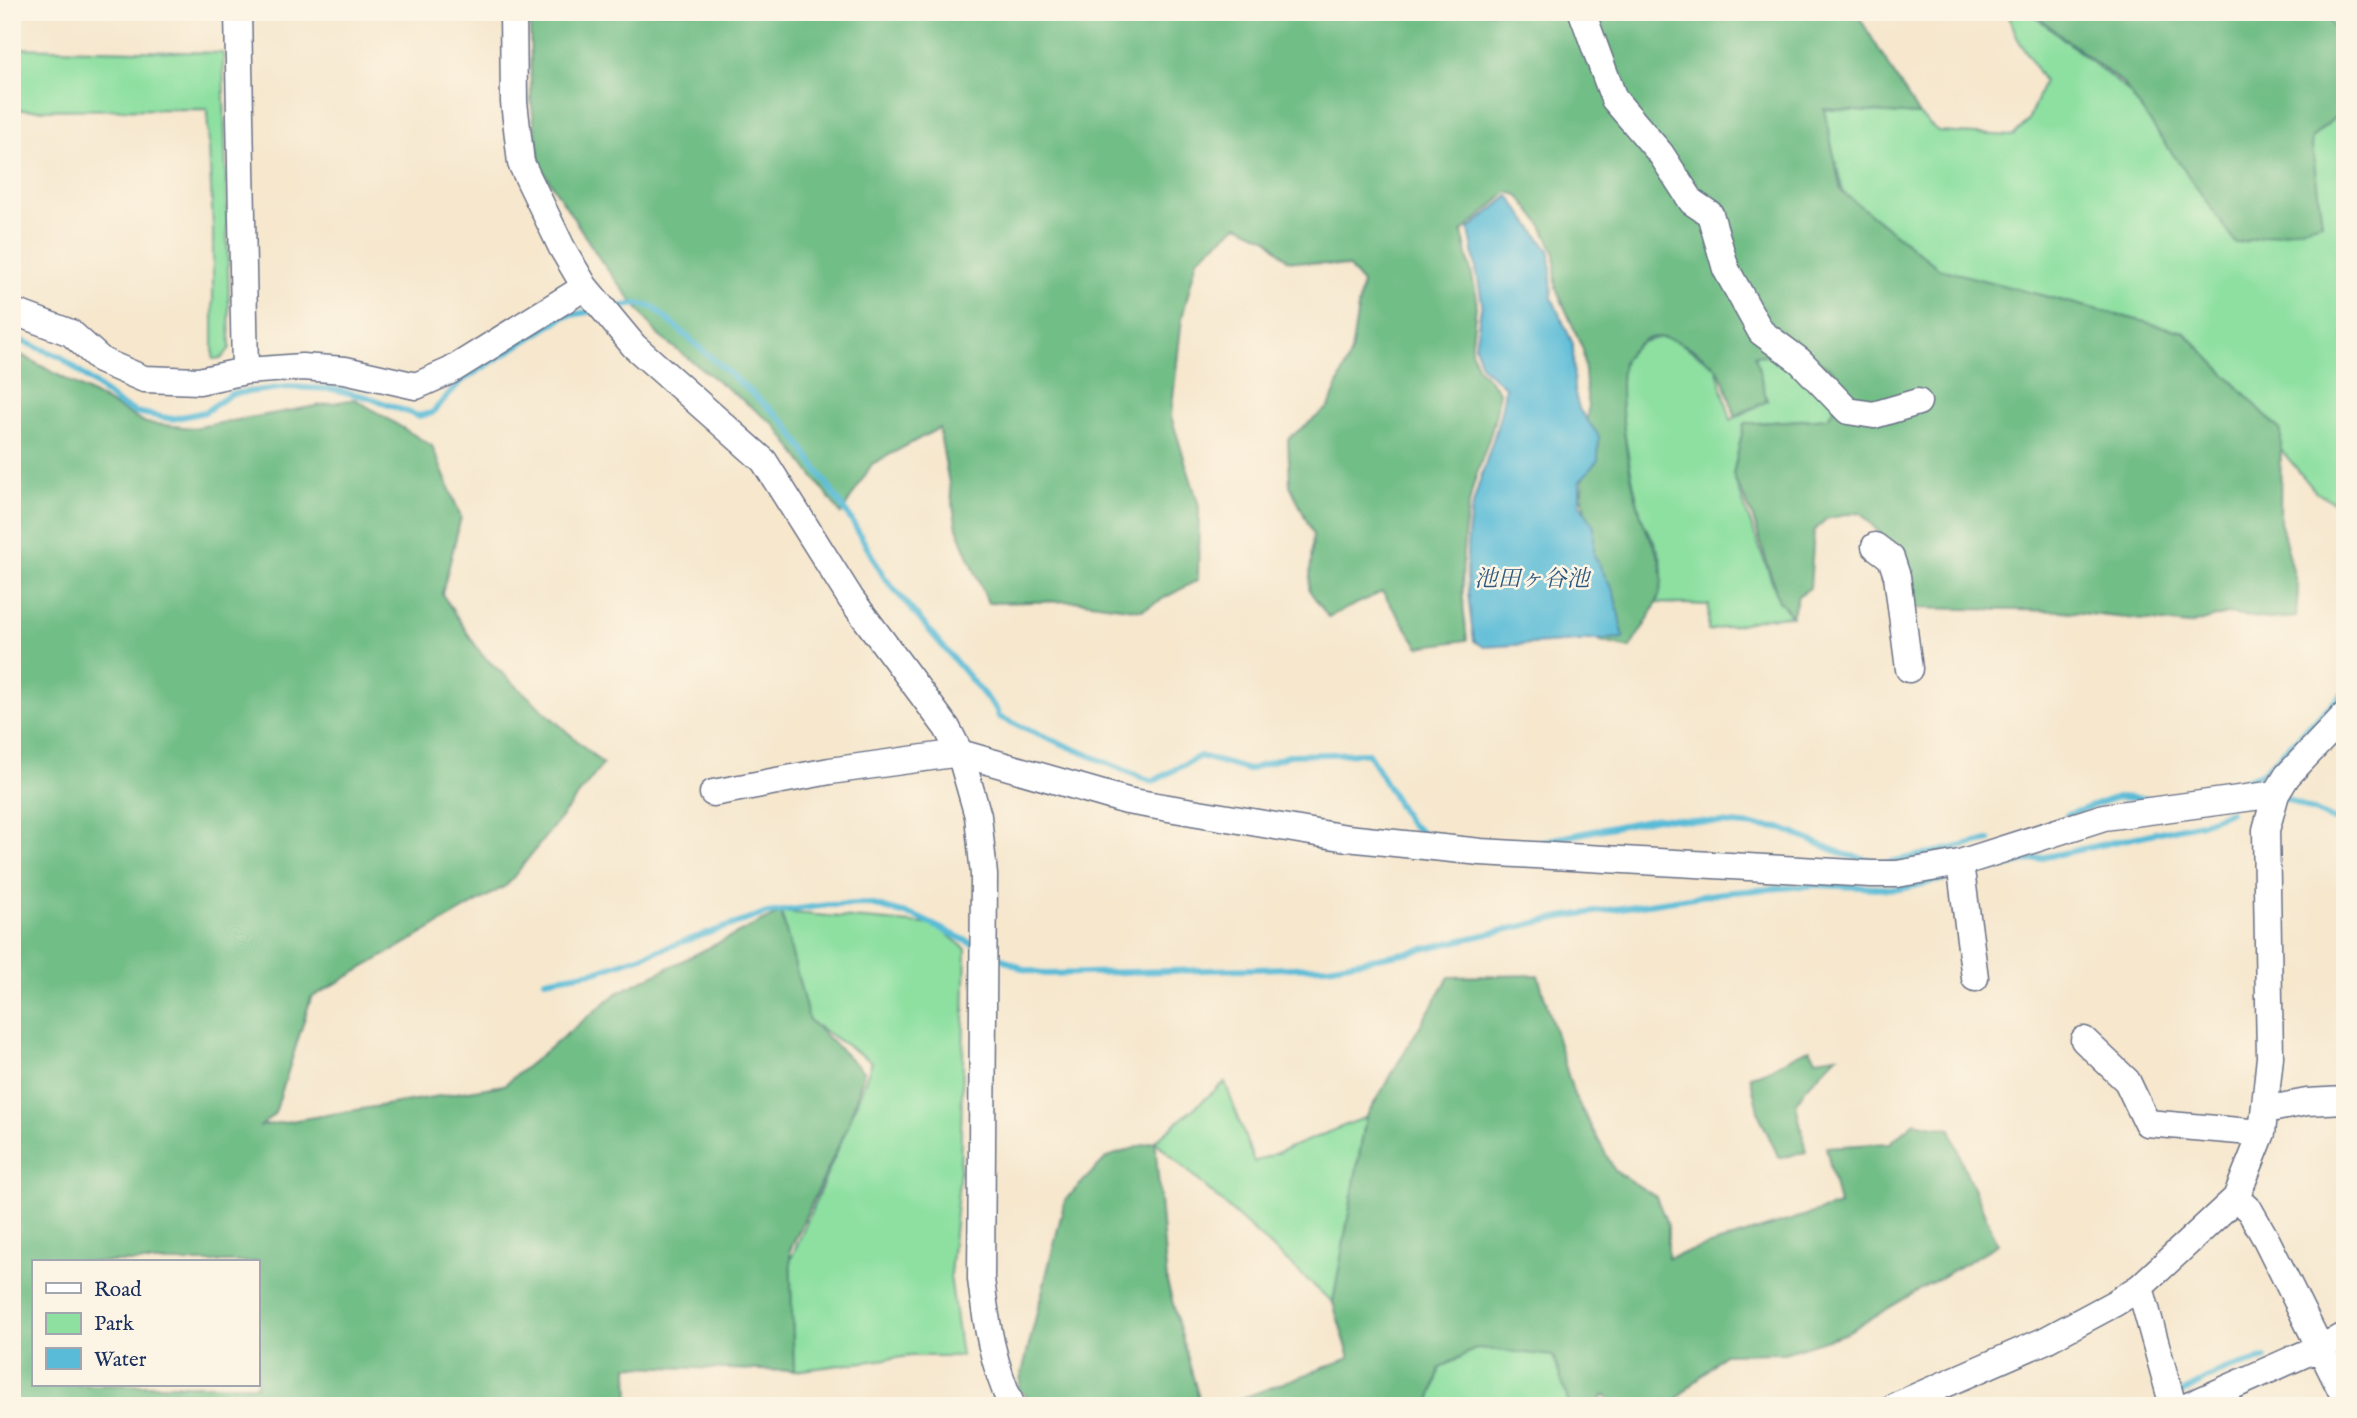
<svg xmlns="http://www.w3.org/2000/svg" width="2357" height="1418" font-family="'IM FELL English','Noto Serif JP',serif">
<style>
.green{fill:#8ee0a1;stroke:#548880;stroke-width:2}
.forest{fill:#72be87;stroke:#467672;stroke-width:2;fill-rule:evenodd}
.water{fill:#59bbd7;stroke:#3a759a;stroke-width:2}
.lines{fill:none;stroke-linecap:round;stroke-linejoin:round}
.stream{stroke:#59bbd7;stroke-width:6}
.minor-casing{stroke:#686f85;stroke-width:29}
.minor{stroke:#fff;stroke-width:26}
.labels{text-anchor:middle;dominant-baseline:central;stroke-width:5;stroke-linejoin:round;paint-order:stroke}
.water-label{font-size:23px;font-style:italic;fill:#2e5982;stroke:#fcf5e5}
</style>
<rect width="100%" height="100%" fill="#fcf5e5"/>
<filter id="ink" filterUnits="userSpaceOnUse"><feTurbulence type="fractalNoise" baseFrequency=".0143" numOctaves="2"/><feDisplacementMap in="SourceGraphic" scale="14" xChannelSelector="R" yChannelSelector="G"/><feConvolveMatrix kernelMatrix="1 2 1 2 8 2 1 2 1" color-interpolation-filters="sRGB"/></filter>
<filter id="wash" filterUnits="userSpaceOnUse"><feTurbulence type="fractalNoise" baseFrequency=".00686" numOctaves="4" result="noise"/><feDisplacementMap in="SourceGraphic" scale="28" xChannelSelector="R" yChannelSelector="G"/><feGaussianBlur stdDeviation="1.57" result="paint"/><feColorMatrix in="noise" values="0 0 0 0 0 0 0 0 0 0 0 0 0 0 0 0 0 1.4 0 .05"/><feComposite in="paint" operator="in"/></filter>
<g filter="url(#wash)">
<rect width="100%" height="100%" fill="#f6e7cd"/>
<path class="green" d="M 2007,12 L 2030,12 L 2130,93 L 2237,243 L 2322,223 L 2311,138 L 2345,108 L 2345,509 L 2315,491 L 2184,332 L 2080,309 L 1940,269 L 1845,200 L 1823,109 L 1919,115 L 1939,132 L 2013,136 L 2028,121 L 2044,81 L 2018,39 Z
M 2326,12 L 2345,12 L 2345,53 Z
M 12,48 L 223,53 L 230,348 L 222,358 L 213,359 L 213,228 L 207,109 L 12,110 Z
M 1663,337 L 1677,341 L 1716,367 L 1731,420 L 1767,401 L 1754,355 L 1807,356 L 1832,369 L 1841,397 L 1828,418 L 1744,424 L 1733,475 L 1779,601 L 1792,616 L 1767,618 L 1708,631 L 1709,605 L 1657,603 C 1661,588 1663,576 1661,560 C 1659,547 1648,534 1643,521 C 1633,492 1613,388 1624,360 C 1630,343 1648,340 1663,337 Z
M 781,912 L 935,925 L 966,949 L 960,1170 L 950,1275 L 961,1356 L 911,1356 L 794,1371 L 790,1261 L 848,1126 L 872,1062 L 809,1021 Z
M 1225,1082 L 1254,1162 L 1366,1117 L 1333,1303 L 1155,1141 Z
M 1477,1348 L 1560,1351 L 1573,1406 L 1429,1406 L 1440,1368 Z"/>
<path class="forest" d="M 530,12 L 1856,12 L 1919,115 L 1824,109 L 1841,191 L 1940,269 L 2184,332 L 2281,431 L 2280,521 L 2298,589 L 2296,617 L 2269,619 L 2226,614 L 2189,625 L 2062,611 L 1912,608 L 1902,557 L 1860,512 L 1826,519 L 1814,531 L 1810,588 L 1798,596 L 1792,616 L 1779,601 L 1752,515 L 1733,475 L 1744,424 L 1828,418 L 1841,397 L 1832,369 L 1807,356 L 1755,355 L 1767,401 L 1735,416 C 1730,402 1725,377 1715,367 C 1699,349 1655,324 1636,346 C 1631,351 1625,356 1623,363 C 1616,401 1630,484 1643,521 C 1650,542 1664,558 1662,581 C 1660,606 1642,627 1630,648 L 1598,641 L 1605,589 L 1591,555 L 1582,491 L 1588,408 L 1583,349 L 1556,288 L 1555,254 L 1542,226 L 1518,195 L 1508,192 L 1462,232 L 1477,298 L 1471,350 L 1478,368 L 1499,391 C 1497,426 1481,457 1472,490 C 1460,540 1460,590 1467,640 L 1419,647 L 1382,592 L 1328,617 L 1309,590 L 1313,534 L 1290,485 L 1288,439 L 1329,407 L 1351,352 L 1362,283 L 1349,267 L 1287,260 L 1268,239 L 1238,225 L 1197,259 L 1182,318 L 1171,416 L 1199,506 L 1198,580 L 1142,610 L 1076,601 L 988,603 L 957,528 L 939,428 L 872,464 L 841,514 L 775,425 L 659,336 L 601,261 L 540,166 L 531,100 Z
M 2031,12 L 2326,12 L 2345,53 L 2345,108 L 2311,139 L 2322,223 L 2236,243 L 2123,84 Z
M 12,350 L 146,423 L 193,428 L 355,399 L 432,446 L 461,517 L 442,594 L 482,655 L 603,764 L 507,885 L 311,998 L 275,1113 L 261,1126 L 504,1085 L 617,993 L 781,912 L 809,1020 L 864,1072 L 848,1126 L 790,1250 L 794,1371 L 628,1366 L 629,1406 L 12,1406 ZM 257,1262 L 257,1385 L 33,1385 L 33,1262 Z
M 1538,975 L 1574,1095 L 1615,1171 L 1656,1197 L 1668,1226 L 1668,1258 L 1839,1205 L 1826,1147 L 1890,1143 L 1914,1122 L 1951,1129 L 1963,1165 L 1998,1244 L 1844,1334 L 1784,1353 L 1724,1354 L 1678,1398 L 1677,1406 L 1618,1406 L 1604,1395 L 1596,1406 L 1570,1406 L 1553,1356 L 1477,1348 L 1440,1368 L 1429,1406 L 1221,1406 L 1350,1358 L 1333,1303 L 1366,1117 L 1449,977 Z
M 1810,1049 L 1816,1059 L 1837,1056 L 1807,1087 L 1796,1103 L 1806,1152 L 1779,1158 L 1759,1115 L 1750,1076 C 1773,1072 1787,1056 1810,1049 Z
M 1155,1141 L 1167,1282 L 1201,1406 L 1038,1406 L 1018,1389 L 1065,1200 L 1107,1157 Z"/>
<path class="water" d="M 1509,196 L 1550,252 L 1552,298 L 1573,344 L 1574,390 L 1579,409 L 1599,436 L 1598,460 L 1580,481 L 1580,504 L 1594,526 L 1594,555 L 1614,593 L 1624,638 L 1484,647 L 1474,641 C 1467,595 1462,547 1474,501 C 1484,463 1501,426 1505,387 L 1481,366 L 1475,346 L 1482,302 L 1469,229 Z"/>
<g class="lines">
<path class="stream" d="M 611,308 L 637,304 L 653,307 L 785,422 L 852,521 L 884,577 L 996,709 L 999,717 L 1152,782 L 1200,756 L 1248,770 L 1290,755 L 1368,753 L 1409,823 L 1428,837
M 12,337 L 61,357 L 119,404 L 135,412 L 172,419 L 205,412 L 231,394 L 288,387 L 332,389 L 367,397 L 418,416 L 432,413 L 460,382 L 565,316 L 594,311
M 2220,790 L 2261,774 L 2345,691
M 2282,797 L 2345,825
M 2067,815 L 2117,797 L 2151,799
M 1529,844 L 1658,818 L 1780,828 L 1846,855 L 1886,863 L 1990,840
M 1968,874 L 2201,823 L 2230,812
M 991,953 L 1023,969 L 1045,974 L 1328,967 L 1410,952 L 1561,917 L 1722,893 L 1818,885 L 1900,889 L 1954,877
M 545,980 L 598,971 L 767,913 L 828,905 L 870,904 L 917,917 L 975,945
M 2177,1396 L 2218,1372 L 2266,1358"/>
</g>
</g>
<g filter="url(#ink)">
<g class="lines">
<defs>
<path id="minor" d="M 238,12 L 245,371
M 513,12 L 514,102 L 521,163 L 562,248 L 585,287 L 634,346 L 764,461 L 851,599 L 947,728 L 960,753 L 978,816 L 984,875 L 981,1279 C 986,1323 993,1365 1012,1406
M 1582,12 L 1614,99 L 1661,154 L 1692,202 L 1710,214 L 1726,269 L 1761,332 L 1800,361 L 1848,411 L 1874,415 L 1918,402
M 12,311 L 71,333 L 102,361 L 144,379 L 199,381 L 245,371 L 302,367 L 345,370 L 416,386 L 450,371 L 585,287
M 1875,546 L 1891,558 L 1897,576 L 1909,669
M 713,793 L 830,771 L 960,753 L 1127,801 L 1347,838 L 1481,852 L 1871,874 L 1897,874 L 1960,863 L 2104,817 L 2276,794
M 1960,863 L 1975,978
M 2084,1040 L 2127,1081 L 2147,1123 L 2262,1133
M 2265,1110 L 2307,1102 L 2345,1100
M 2236,1198 L 2250,1211 L 2266,1239 L 2345,1398
M 2140,1287 L 2173,1406
M 1895,1406 L 2044,1341 L 2115,1303 L 2140,1287 L 2236,1198 L 2262,1133 L 2270,1057 L 2266,830 L 2276,794 L 2287,776 L 2345,715
M 2188,1406 L 2345,1336"/>
</defs>
<use href="#minor" class="minor-casing"/>
<use href="#minor" class="minor"/>
</g>
</g>
<g class="labels">
<g class="water-label">
<text x="1532" y="579">池田ヶ谷池</text>
</g>
</g>
<rect width="2357" height="1418" fill="none" stroke="#fcf5e5" stroke-width="42"/>
<rect x="32" y="1260" width="228" height="126" fill="#fcf5e5" stroke="#a2a6af" stroke-width="2"/>
<rect x="46" y="1283" width="35" height="10" fill="#ffffff" stroke="#a2a6af" stroke-width="2"/>
<text x="94" y="1296" font-size="21" fill="#1b2f5e">Road</text>
<rect x="46" y="1313" width="35" height="21" fill="#8ee0a1" stroke="#a2a6af" stroke-width="2"/>
<text x="94" y="1330" font-size="21" fill="#1b2f5e">Park</text>
<rect x="46" y="1348" width="35" height="21" fill="#59bbd7" stroke="#a2a6af" stroke-width="2"/>
<text x="94" y="1366" font-size="21" fill="#1b2f5e">Water</text>
</svg>
